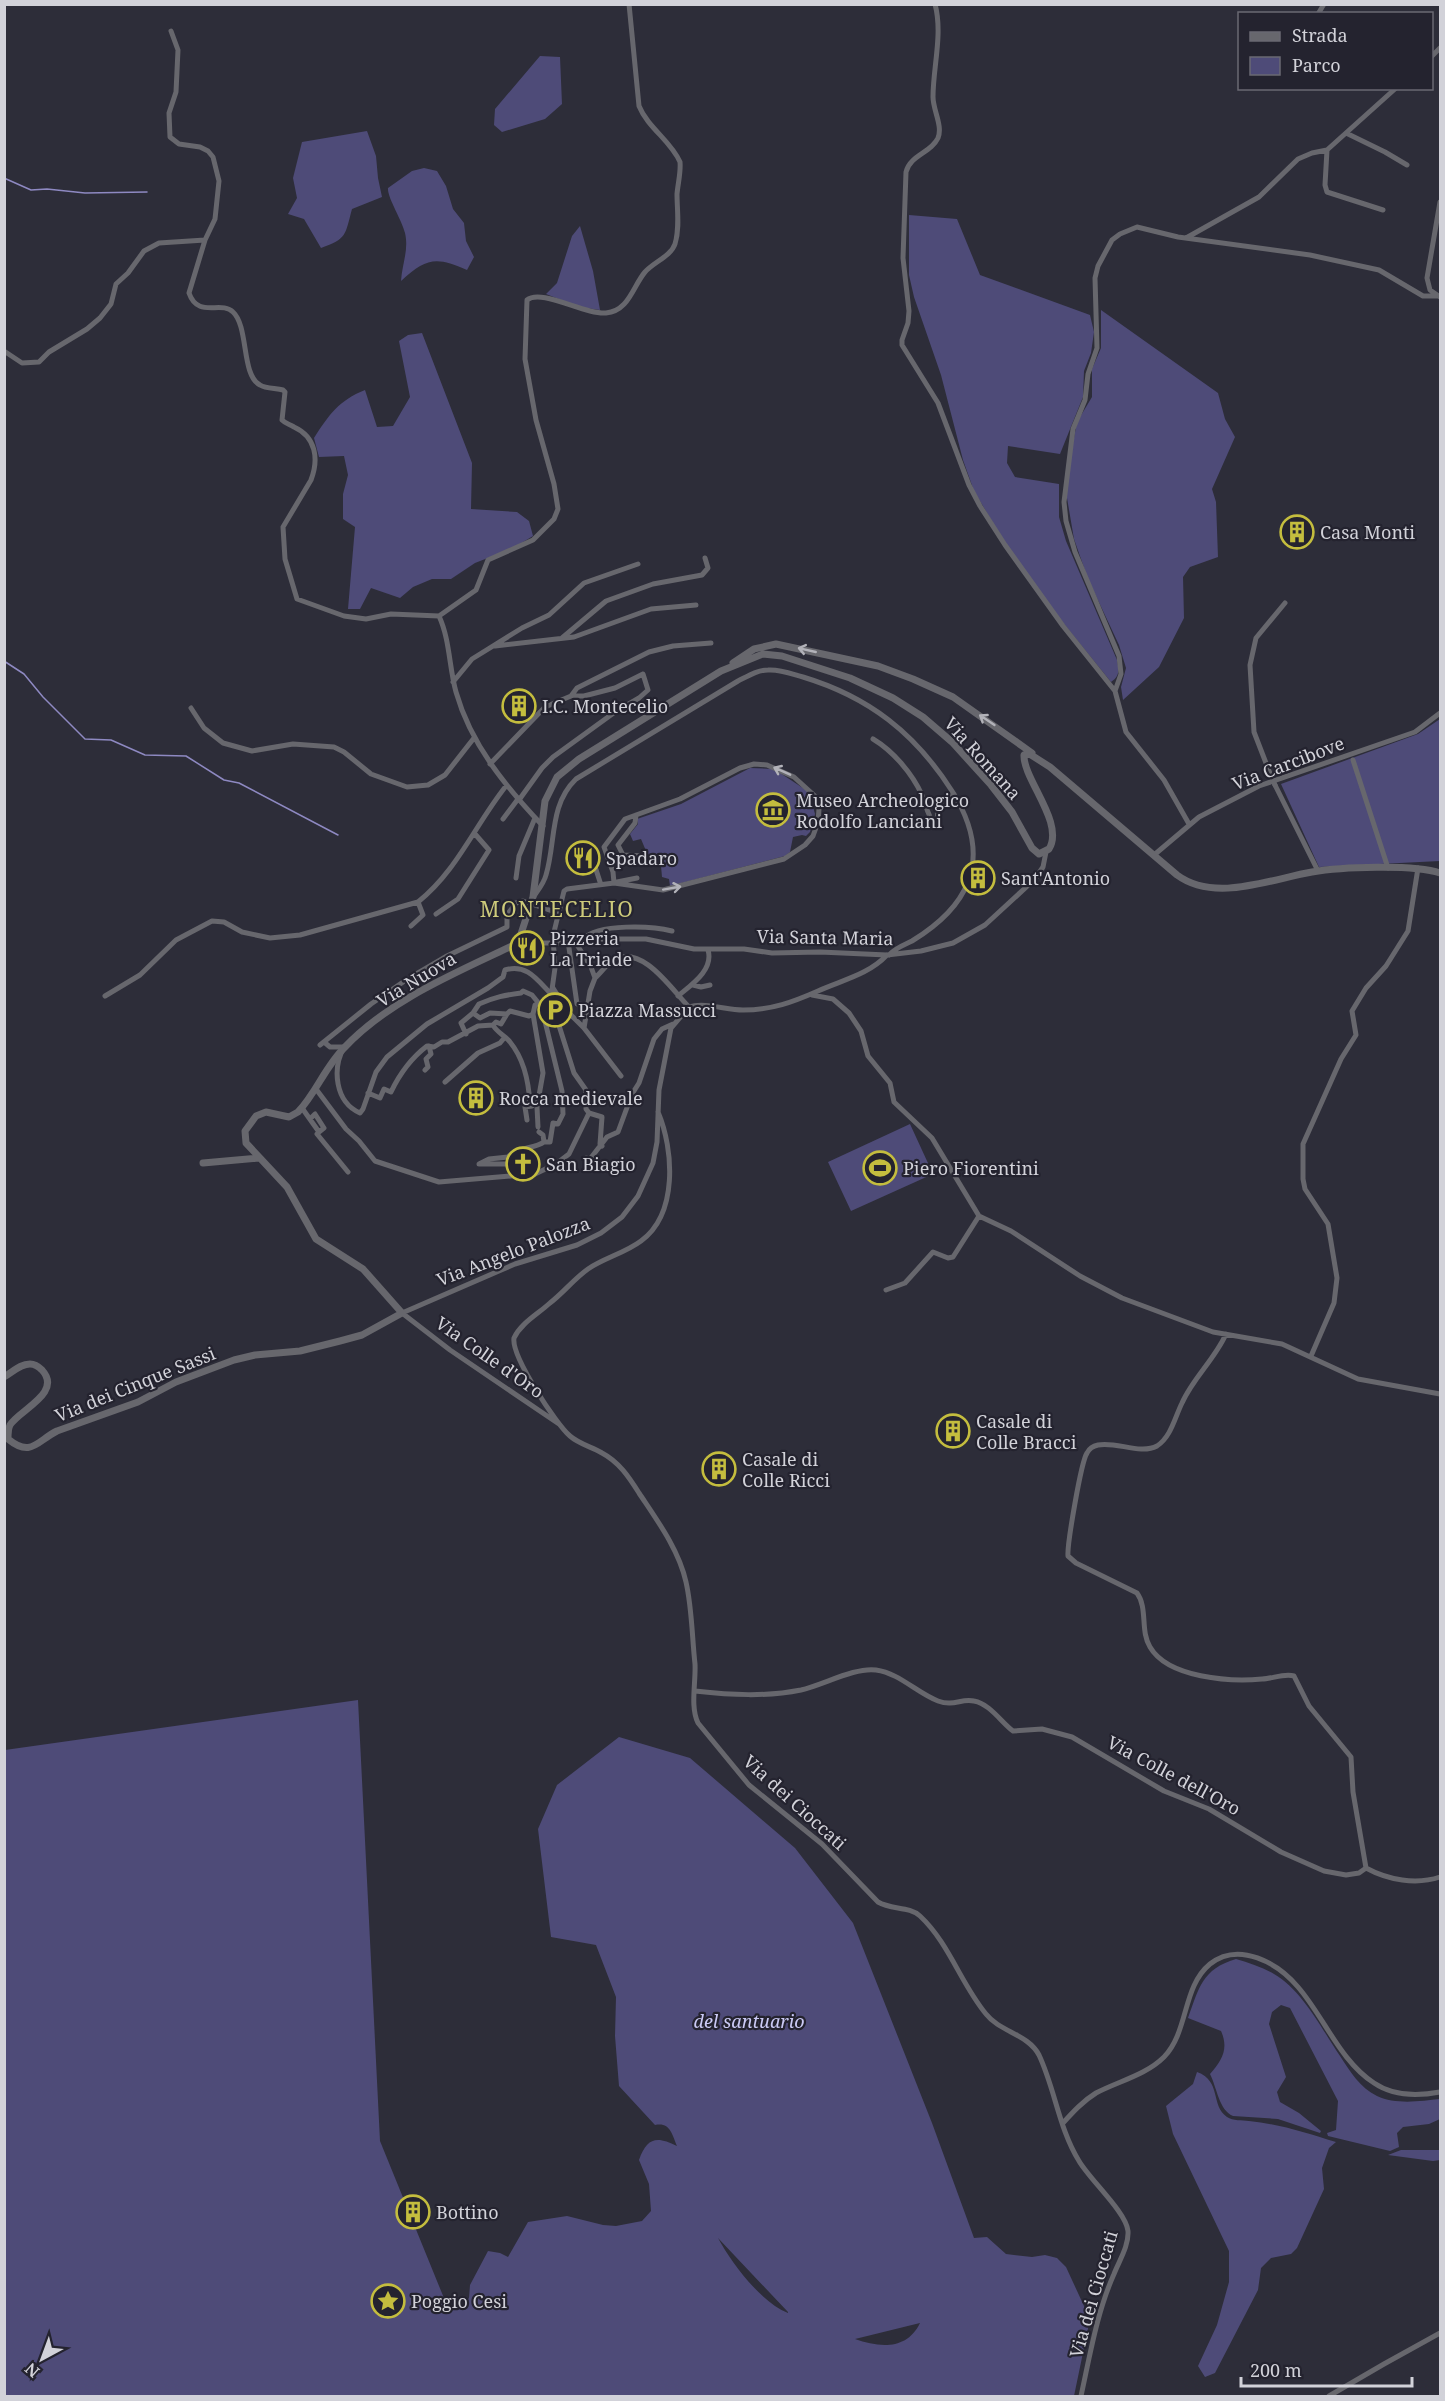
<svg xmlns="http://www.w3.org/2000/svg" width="1445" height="2401" font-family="'Noto Serif',serif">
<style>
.green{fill:#4e4b78;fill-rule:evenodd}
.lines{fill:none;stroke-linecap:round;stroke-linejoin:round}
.stream{stroke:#8e89c2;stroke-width:1.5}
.minor{stroke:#67676d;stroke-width:5}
.tertiary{stroke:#67676d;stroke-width:7}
.minor-bridge{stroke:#67676d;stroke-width:5}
.oneway{stroke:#b2b2b9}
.labels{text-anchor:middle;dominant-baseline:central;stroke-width:4.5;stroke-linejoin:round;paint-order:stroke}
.poi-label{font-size:18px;fill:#d2d2d9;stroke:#24232f;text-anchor:start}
.street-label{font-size:18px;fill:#d2d2d9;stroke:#24232f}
.park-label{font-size:18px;font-style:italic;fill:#cbcaf5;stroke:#24232f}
.quarter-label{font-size:21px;letter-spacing:1.5px;fill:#cdca7b;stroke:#24232f}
</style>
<rect width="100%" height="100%" fill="#2d2d39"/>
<path class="green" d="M 540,56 L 560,57 L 562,104 L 545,119 L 502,132 L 494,125 L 495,109 Z
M 367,131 L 376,156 L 378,178 L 382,197 L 352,209 C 345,235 347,239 321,248 L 304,219 L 288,214 L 297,198 L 293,178 L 302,142 Z
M 424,168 L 437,171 L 446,186 L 453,209 L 464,223 L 466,241 L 474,257 L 467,270 C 436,256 426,258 401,281 C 402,264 409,250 405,233 C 402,220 387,197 388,188 L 412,171 Z
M 909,215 L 957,219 L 980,275 L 1090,315 L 1094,332 L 1091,353 L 1084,371 L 1083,397 L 1060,454 L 1008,446 L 1007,463 L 1015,477 L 1059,484 L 1059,517 L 1066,541 L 1117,660 C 1119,670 1120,676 1111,682 L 1056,614 L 1002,538 L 974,491 L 963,460 L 941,375 L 914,297 L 909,275 Z
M 580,226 L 593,271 L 600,310 L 579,307 L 546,294 L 557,283 L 572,236 Z
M 1101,310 L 1218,393 L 1225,419 L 1235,437 L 1212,489 L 1216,502 L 1218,557 L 1190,567 L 1183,577 L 1184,618 L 1159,667 L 1123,700 L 1121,687 L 1126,668 L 1119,645 L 1088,579 L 1074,539 L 1067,498 L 1067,475 L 1077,422 L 1092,397 L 1092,369 L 1101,348 Z
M 422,333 L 472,463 L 471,509 L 517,512 L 529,521 L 533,536 L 513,548 L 475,563 L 451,579 L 432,579 L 413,587 L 400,598 L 371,588 L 360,609 L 348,609 L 355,527 L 343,519 L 343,494 L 348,475 L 344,456 L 319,457 L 314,438 C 328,416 339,400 365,390 L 377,427 L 393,426 L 410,397 L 399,341 L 408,335 Z
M 1440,719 L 1440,861 L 1319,867 L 1281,784 L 1418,734 Z
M 750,768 L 774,769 L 809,792 L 815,814 L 810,832 L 806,836 L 802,835 L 793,837 L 790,852 L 785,856 L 670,886 L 669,879 L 662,877 L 661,866 L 655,856 L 649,858 L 641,839 L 633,841 L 630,834 L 638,824 L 637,819 L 681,804 Z
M 910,1124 L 933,1174 L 851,1211 L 828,1162 Z
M 358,1700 L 380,2141 L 448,2308 L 461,2309 L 469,2298 L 470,2285 L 488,2251 L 500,2253 L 508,2257 L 528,2222 L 567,2216 L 603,2225 L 616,2226 L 642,2221 L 651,2211 L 649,2184 L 639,2160 C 647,2137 657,2136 677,2146 C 672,2134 670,2122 655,2125 L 619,2086 L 615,2036 L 616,1997 L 596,1945 L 551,1937 L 538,1829 L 557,1785 L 619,1737 L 690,1758 L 795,1848 L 853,1923 L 932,2123 L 974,2238 L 987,2237 L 1006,2254 L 1032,2257 L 1045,2255 L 1057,2258 L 1066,2267 L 1090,2319 L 1074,2396 L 5,2396 L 5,1750 ZM 718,2238 L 788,2312 L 788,2313 C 761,2302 732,2264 718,2238 ZM 920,2323 C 907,2350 880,2348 855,2339 Z
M 1236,1959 C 1249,1963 1262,1967 1274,1974 C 1303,1991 1321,2028 1340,2056 C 1350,2071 1360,2088 1377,2096 C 1396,2105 1421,2101 1440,2099 L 1440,2119 L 1429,2124 L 1403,2127 L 1397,2133 L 1399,2147 L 1390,2151 L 1328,2136 L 1327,2133 L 1336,2130 L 1338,2101 L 1290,2008 L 1281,2005 L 1272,2012 L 1269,2024 L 1286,2077 L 1277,2092 L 1280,2102 L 1299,2113 L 1321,2131 L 1320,2133 L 1278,2119 L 1233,2116 C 1219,2110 1217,2088 1210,2074 C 1222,2060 1229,2049 1221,2031 L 1188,2018 C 1199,1988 1202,1969 1236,1959 Z
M 1197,2072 C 1222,2081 1210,2105 1227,2117 C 1233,2121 1242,2120 1249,2121 C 1280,2124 1306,2133 1336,2142 L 1329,2148 L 1322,2168 L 1324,2189 L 1297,2248 L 1291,2254 L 1271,2258 L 1261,2268 L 1258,2290 L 1215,2373 L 1205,2377 L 1198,2366 L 1217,2325 L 1229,2282 L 1229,2251 L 1173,2134 L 1166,2106 L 1193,2084 Z
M 1401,2150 L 1440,2150 L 1440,2160 L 1433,2161 L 1388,2155 Z"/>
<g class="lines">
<path class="stream" d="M 4,178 L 31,190 L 47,189 L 85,193 L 147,192
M 4,661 L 24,674 L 43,697 L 85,739 L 111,740 L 145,755 L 186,756 L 224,780 L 239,783 L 338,835"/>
<path class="minor" d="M 935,4 C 943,34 933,67 933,97 C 933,110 943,126 938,138 C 931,153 910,155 906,172 L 903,258 L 909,311 L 908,323 L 902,340 L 902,345 L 938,403 L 969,485 L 980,506 L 1005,545 L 1063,626 L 1115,691 L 1126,732 L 1164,780 L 1189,824
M 1318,14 L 1324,4
M 171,31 L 178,50 L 176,92 L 169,113 L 170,137 L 179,144 L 200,147 L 208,151 L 213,157 L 219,181 L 215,219 L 205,240 L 189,293 C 198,319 221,300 233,312 C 249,327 241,375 260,385 C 266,389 276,388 283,390 L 285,392 L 282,420 C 286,424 289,424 294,427 C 316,437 319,459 311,480 L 283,527 L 285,559 L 297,599 L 344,616 L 366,619 L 391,614 L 439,616 L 476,590 L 488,560 L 533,540 L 554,519 L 558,509 L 554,484 L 536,420 L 525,359 L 527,300 C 541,288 585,315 606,313 C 629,311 633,286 645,272 C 654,262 671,256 675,244 C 680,228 677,210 677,194 C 678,183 681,172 680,162 C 671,141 648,128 639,106 L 629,4
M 1432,56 L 1440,48
M 1346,133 L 1385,152 L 1407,165
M 1327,150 L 1325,185 L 1327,192 L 1383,210
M 1440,202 L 1427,278 L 1430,290 L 1440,297
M 1186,238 L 1259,197 L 1298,159 L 1312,153 L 1327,150 L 1396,88
M 4,351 L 22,363 L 39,362 L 49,352 L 87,329 L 100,318 L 111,304 L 116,284 L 128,273 L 144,251 L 159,243 L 205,240
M 439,616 C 450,640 449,667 456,692 C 471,745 506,787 543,826
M 562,638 L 606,601 L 653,584 L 702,575 L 708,568 L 705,558
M 495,646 L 574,637 L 651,609 L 696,605
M 453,682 L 472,659 L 522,628 L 549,615 L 584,583 L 638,564
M 1115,691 L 1121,674 L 1119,656 L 1075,552 L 1066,521 L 1064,502 L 1073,429 L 1085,400 L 1088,374 L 1097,348 L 1095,278 L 1098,266 L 1112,240 L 1120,234 L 1137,227 L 1178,237 L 1310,255 L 1379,270 L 1423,296 L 1437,296
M 191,708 L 204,728 L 223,743 L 252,751 L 293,744 L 334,747 L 344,752 L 371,774 L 407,787 L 428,785 L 445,775 L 474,738
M 873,739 C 893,751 912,773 922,795 C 926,805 928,817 935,825 L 937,820 L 939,803 L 954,794
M 1353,760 L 1388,868
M 490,764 L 545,707 L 571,696 L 577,688 L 649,652 L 673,646 L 711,643
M 1271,776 L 1254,732 L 1250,665 L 1256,638 L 1285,603
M 1275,785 L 1318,871
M 519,800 L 542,768 L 553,757 L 615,712 L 639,698 L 648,690 L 643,674 L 615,688 L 584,696 L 571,696
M 636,815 L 635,823 L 618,845 L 623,855 L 646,856
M 503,819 L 518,799
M 589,848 L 601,885
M 1154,855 L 1199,817 L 1259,786 L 1415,732 L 1440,713
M 516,878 L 519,856 L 535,818
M 617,882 L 637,878
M 534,896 C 539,889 544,883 546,875 C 556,842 549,805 576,779 L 738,681 C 748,676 757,670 768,670 C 780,669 792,674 803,677 C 869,697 915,733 952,791 C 969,818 980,851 968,882 C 958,908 935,927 912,941 C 904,945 895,948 889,955
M 436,914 L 458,899 L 489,850 L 475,834
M 411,926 L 423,915 L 418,902
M 583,939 C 598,923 653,926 672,931
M 574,940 L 591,967 L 595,978 L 590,991 L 584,1028
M 568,941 L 577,1004 L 589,1005
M 563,942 L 583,939 L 646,939 L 694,949 L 744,949 L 772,953 L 820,952 L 887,955 L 921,951 L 953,943 L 985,925 L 1035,879 L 1043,867 L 1046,852
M 518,943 L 560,943
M 595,978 C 601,973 608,962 615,959 C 644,946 671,989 689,1007 C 705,1002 726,1010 743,1010 C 772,1010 793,1002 818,991 C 842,980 868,975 887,955
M 693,985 L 701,987 L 710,985
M 553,988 L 568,1012 L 584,1028 L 621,1076
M 812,995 L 833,999 L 849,1013 L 861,1031 L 868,1056 L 890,1083 L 894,1102 L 932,1138 L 979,1216 L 1011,1231 L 1080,1276 L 1122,1298 L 1213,1332 L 1282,1344 L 1358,1379 L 1440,1394
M 105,996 L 140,975 L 176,940 L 212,921 L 224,922 L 242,932 L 270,938 L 300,935 L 418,902 C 457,871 475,825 506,786
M 678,996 C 691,985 714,970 708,950
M 473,1013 L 480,1018 L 490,1013 L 507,1014 L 510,1011 L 529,1016 L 533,1014
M 493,1025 C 497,1033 505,1035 510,1042 C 524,1059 529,1084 530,1105
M 466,1034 L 461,1023 L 473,1013 L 479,1004 C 495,997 505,995 521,993 L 523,991 L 532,995 L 541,1006
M 324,1042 L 330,1047 L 344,1047 C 332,1069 335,1102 360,1113 L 363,1109 L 376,1072 L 387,1057 L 427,1024 L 488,988 L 503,977 L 505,970 C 527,963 538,981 552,995
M 320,1045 L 371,1004 L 406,980 L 447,956 L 507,927 L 507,915 L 516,903 L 523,901 L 558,913
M 425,1070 L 428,1067 L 426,1059 L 431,1054 L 429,1046
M 445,1082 L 478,1053 L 500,1043 L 505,1037
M 316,1089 L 346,1129 L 359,1141 L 375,1161 L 439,1182 L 535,1174 L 556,1164 L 569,1154 L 589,1113 L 586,1109 L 586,1090 L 574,1073 L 556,1016 L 552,1016 L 549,1011 L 555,968 L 553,936 L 564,891 L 567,889 L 614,883 L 663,890 L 784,859 L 805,845 L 813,836 L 818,822 L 819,809 L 816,797 L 794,777 L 767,765 L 754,764 L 740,768 L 680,799 L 625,819 L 604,847 L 613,872 L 614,883
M 368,1093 L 380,1098 L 384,1089 L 391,1092 C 400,1073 410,1059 427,1046 L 434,1047 L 442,1042 L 448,1042 L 478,1026 L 493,1025 L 496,1022 L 501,1024 L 507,1014
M 302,1108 L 319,1132 L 324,1128 L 315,1114 L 310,1119
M 658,1112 C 674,1150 678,1214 641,1241 C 625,1253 604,1258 588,1269 C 574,1279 563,1293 550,1303 C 538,1314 521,1323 514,1338 C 511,1356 556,1424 570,1436 C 579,1444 592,1447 602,1453 C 619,1462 629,1477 639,1493 C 657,1520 679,1550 686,1582 C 692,1608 692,1637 695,1664 C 696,1682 690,1707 698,1723 L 749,1785 L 822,1844 L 878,1902 C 891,1910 909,1906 920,1916 C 949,1943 961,1984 986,2014 C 1000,2032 1028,2034 1039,2055 C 1055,2089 1059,2129 1079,2161 C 1090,2180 1126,2212 1128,2231 C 1129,2246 1119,2261 1114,2274 C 1097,2312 1090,2355 1081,2396
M 589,1113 L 602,1117 L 600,1144 L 602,1146
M 527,1120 L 525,1107 L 532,1106
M 538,1127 L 537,1107 L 543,1073 L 533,1014 L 535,1005 L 539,1003
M 319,1132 L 317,1134 L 348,1172
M 539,1132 L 543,1135 L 544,1142 L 550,1142 L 553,1123 L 558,1124 L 563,1114 L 562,1091 L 542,1009
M 586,1158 L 590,1159 L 607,1137 L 618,1132 L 632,1094 L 639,1083 L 654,1039 L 662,1029 L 673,1024
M 521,1172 L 517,1173 L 512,1164 L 479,1164 L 489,1159 L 508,1157 C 517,1147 534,1149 544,1142
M 886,1290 L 905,1283 L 933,1252 L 948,1258 L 953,1257 L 979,1216
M 1226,1334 C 1215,1359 1193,1378 1182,1403 C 1175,1417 1171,1437 1157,1446 C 1140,1455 1116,1441 1098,1445 C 1093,1446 1089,1449 1087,1453 C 1081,1462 1067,1545 1068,1556 L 1076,1563 L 1137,1593 C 1148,1608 1140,1631 1150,1647 C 1168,1678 1230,1682 1262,1679 C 1272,1679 1284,1673 1294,1676 L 1309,1706 L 1351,1757 L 1353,1792 L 1366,1868 C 1388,1880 1416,1885 1440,1877
M 1311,1356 L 1334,1303 L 1337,1278 L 1328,1224 L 1305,1189 L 1303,1179 L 1303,1144 L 1341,1059 L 1356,1035 L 1352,1011 L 1366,988 L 1386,966 L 1408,931 L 1418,868
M 559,1424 L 450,1350 L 402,1313 L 515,1264 L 577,1245 L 601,1233 L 622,1217 L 638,1196 L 653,1163 L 657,1142 L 659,1090 L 671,1028 L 689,1007
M 695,1691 C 731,1695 766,1697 801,1690 C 823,1685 855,1667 876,1670 C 899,1673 917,1693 938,1701 C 954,1707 961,1698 974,1701 C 990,1704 1001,1722 1013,1731 L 1042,1729 L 1072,1737 L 1164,1791 L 1209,1809 L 1281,1852 L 1324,1871 L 1346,1875 L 1359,1873 L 1366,1868
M 1063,2123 C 1073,2112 1083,2101 1096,2093 C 1119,2081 1146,2075 1164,2057 C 1189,2031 1182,1987 1210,1964 C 1239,1941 1278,1963 1298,1987 C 1324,2017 1340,2061 1374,2083 C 1393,2096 1419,2096 1440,2092
M 1329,2396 L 1384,2364 L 1440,2333"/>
<path class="tertiary" d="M 733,663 L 754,649 L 776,644 L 878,666 L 913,679 L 953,697 L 1032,753
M 203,1163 L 259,1158
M 4,1377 C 13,1372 20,1364 30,1364 C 35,1364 38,1366 42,1370 C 63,1393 19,1410 10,1425 C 8,1429 8,1434 8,1439 C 31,1458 37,1441 57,1431 L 138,1402 L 176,1382 L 234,1360 L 255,1355 L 300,1351 L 340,1341 L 362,1335 L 402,1313 L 363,1269 L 316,1239 L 287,1187 L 246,1143 L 245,1131 L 256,1116 L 266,1112 L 289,1117 L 298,1112 C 316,1093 325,1067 344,1048 C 390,999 458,972 518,943 L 533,897 L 545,801 L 557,777 L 579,759 L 721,671 L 763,654 L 782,656 L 850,678 L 893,698 L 923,717 L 952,742 L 991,785 L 1012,812 L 1032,848 L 1039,854 L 1049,849 C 1065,823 1023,779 1024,755 L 1028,753 L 1050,767 L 1177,875 C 1215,903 1271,879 1312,872 C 1340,867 1414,864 1440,873"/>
<path class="minor-bridge" d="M 1271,776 L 1275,785"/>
</g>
<defs><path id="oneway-shaft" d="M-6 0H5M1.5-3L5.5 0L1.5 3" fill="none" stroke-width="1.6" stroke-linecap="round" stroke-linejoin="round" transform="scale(1.5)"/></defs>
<g class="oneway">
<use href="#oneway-shaft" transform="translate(807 650) rotate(-167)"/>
<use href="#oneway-shaft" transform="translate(987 720) rotate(-146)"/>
<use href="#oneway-shaft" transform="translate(782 771) rotate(-156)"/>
<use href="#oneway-shaft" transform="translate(672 888) rotate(-10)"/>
</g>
<defs>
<symbol id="building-ring" viewBox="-11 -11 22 22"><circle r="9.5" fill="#24232f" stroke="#c4bd3e" stroke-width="1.5"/><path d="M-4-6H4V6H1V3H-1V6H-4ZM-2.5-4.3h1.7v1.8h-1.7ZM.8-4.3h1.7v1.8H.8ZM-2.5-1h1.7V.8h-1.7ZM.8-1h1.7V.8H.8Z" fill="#c4bd3e"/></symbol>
<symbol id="museum-ring" viewBox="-11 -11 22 22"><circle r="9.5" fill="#24232f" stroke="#c4bd3e" stroke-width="1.5"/><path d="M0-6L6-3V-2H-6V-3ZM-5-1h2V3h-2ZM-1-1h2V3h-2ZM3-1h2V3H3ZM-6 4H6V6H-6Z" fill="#c4bd3e"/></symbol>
<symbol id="restaurant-ring" viewBox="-11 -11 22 22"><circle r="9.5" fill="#24232f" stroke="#c4bd3e" stroke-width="1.5"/><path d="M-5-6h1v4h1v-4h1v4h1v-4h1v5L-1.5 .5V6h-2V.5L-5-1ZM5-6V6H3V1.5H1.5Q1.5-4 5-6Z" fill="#c4bd3e"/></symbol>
<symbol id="parking-ring" viewBox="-11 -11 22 22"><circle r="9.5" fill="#24232f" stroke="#c4bd3e" stroke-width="1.5"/><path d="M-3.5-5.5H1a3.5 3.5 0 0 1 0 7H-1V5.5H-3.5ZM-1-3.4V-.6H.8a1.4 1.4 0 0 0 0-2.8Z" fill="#c4bd3e"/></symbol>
<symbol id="church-ring" viewBox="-11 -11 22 22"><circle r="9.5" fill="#24232f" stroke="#c4bd3e" stroke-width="1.5"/><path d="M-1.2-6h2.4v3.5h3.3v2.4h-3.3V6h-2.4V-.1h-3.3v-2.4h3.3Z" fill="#c4bd3e"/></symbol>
<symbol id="stadium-ring" viewBox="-11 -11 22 22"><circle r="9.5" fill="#24232f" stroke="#c4bd3e" stroke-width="1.5"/><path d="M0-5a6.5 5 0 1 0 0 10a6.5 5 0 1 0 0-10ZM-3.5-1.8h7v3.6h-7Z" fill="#c4bd3e"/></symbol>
<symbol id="sight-ring" viewBox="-11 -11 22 22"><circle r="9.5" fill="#24232f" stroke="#c4bd3e" stroke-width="1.5"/><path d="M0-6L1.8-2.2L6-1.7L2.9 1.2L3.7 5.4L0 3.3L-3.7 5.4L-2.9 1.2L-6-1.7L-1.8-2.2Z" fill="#c4bd3e"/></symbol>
</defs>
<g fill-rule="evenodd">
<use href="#building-ring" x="1278" y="513" width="38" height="38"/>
<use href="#building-ring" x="500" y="687" width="38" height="38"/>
<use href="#museum-ring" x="754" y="791" width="38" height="38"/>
<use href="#restaurant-ring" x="564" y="839" width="38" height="38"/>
<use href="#building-ring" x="959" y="859" width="38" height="38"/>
<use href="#restaurant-ring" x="508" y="929" width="38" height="38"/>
<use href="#parking-ring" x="536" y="991" width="38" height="38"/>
<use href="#building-ring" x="457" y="1079" width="38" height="38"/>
<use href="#church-ring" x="504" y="1145" width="38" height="38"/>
<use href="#stadium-ring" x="861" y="1149" width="38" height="38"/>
<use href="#building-ring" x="934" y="1412" width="38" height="38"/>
<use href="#building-ring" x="700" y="1450" width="38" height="38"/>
<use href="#building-ring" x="394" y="2193" width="38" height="38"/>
<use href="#sight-ring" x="369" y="2282" width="38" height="38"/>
</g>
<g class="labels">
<g class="poi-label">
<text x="1320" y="532">Casa Monti</text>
<text x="542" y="706">I.C. Montecelio</text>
<text x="796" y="800">Museo Archeologico<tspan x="796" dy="21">Rodolfo Lanciani</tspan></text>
<text x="606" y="858">Spadaro</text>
<text x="1001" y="878">Sant'Antonio</text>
<text x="550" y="938">Pizzeria<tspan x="550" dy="21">La Triade</tspan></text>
<text x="578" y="1010">Piazza Massucci</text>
<text x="499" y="1098">Rocca medievale</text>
<text x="546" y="1164">San Biagio</text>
<text x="903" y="1168">Piero Fiorentini</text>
<text x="976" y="1421">Casale di<tspan x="976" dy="21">Colle Bracci</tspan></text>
<text x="742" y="1459">Casale di<tspan x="742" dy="21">Colle Ricci</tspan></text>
<text x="436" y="2212">Bottino</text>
<text x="411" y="2301">Poggio Cesi</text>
</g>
<g class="street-label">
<text transform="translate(983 758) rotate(48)">Via Romana</text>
<text transform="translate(1288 763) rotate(-21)">Via Carcibove</text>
<text transform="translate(825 937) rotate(1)">Via Santa Maria</text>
<text transform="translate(416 979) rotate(-31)">Via Nuova</text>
<text transform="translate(513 1251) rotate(-21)">Via Angelo Palozza</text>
<text transform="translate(490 1357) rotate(35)">Via Colle d'Oro</text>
<text transform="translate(135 1384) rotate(-22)">Via dei Cinque Sassi</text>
<text transform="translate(1174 1775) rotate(28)">Via Colle dell'Oro</text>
<text transform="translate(795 1802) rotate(42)">Via dei Cioccati</text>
<text transform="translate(1093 2294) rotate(-74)">Via dei Cioccati</text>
</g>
<g class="park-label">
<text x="749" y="2021">del santuario</text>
</g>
<g class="quarter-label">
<text x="557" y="909">MONTECELIO</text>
</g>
</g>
<rect width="1445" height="2401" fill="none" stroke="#d2d2d9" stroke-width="12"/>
<rect x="1238" y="12" width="195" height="78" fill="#24232f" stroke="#6a6973" stroke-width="1.5"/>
<rect x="1250" y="32" width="30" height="9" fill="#67676d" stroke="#6a6973" stroke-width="1.5"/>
<text x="1292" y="42" font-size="18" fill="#d2d2d9">Strada</text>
<rect x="1250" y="57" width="30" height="18" fill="#4e4b78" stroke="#6a6973" stroke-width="1.5"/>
<text x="1292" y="72" font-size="18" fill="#d2d2d9">Parco</text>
<g transform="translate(42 2359) rotate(221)" stroke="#24232f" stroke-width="4.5" paint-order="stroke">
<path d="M0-4.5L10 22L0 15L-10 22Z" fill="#d2d2d9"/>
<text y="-9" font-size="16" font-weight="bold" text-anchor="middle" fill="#d2d2d9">N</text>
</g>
<path d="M1241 2377v9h171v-9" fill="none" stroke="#d2d2d9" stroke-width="3"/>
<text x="1250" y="2377" font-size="18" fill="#d2d2d9" stroke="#24232f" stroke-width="4.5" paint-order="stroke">200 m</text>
</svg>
